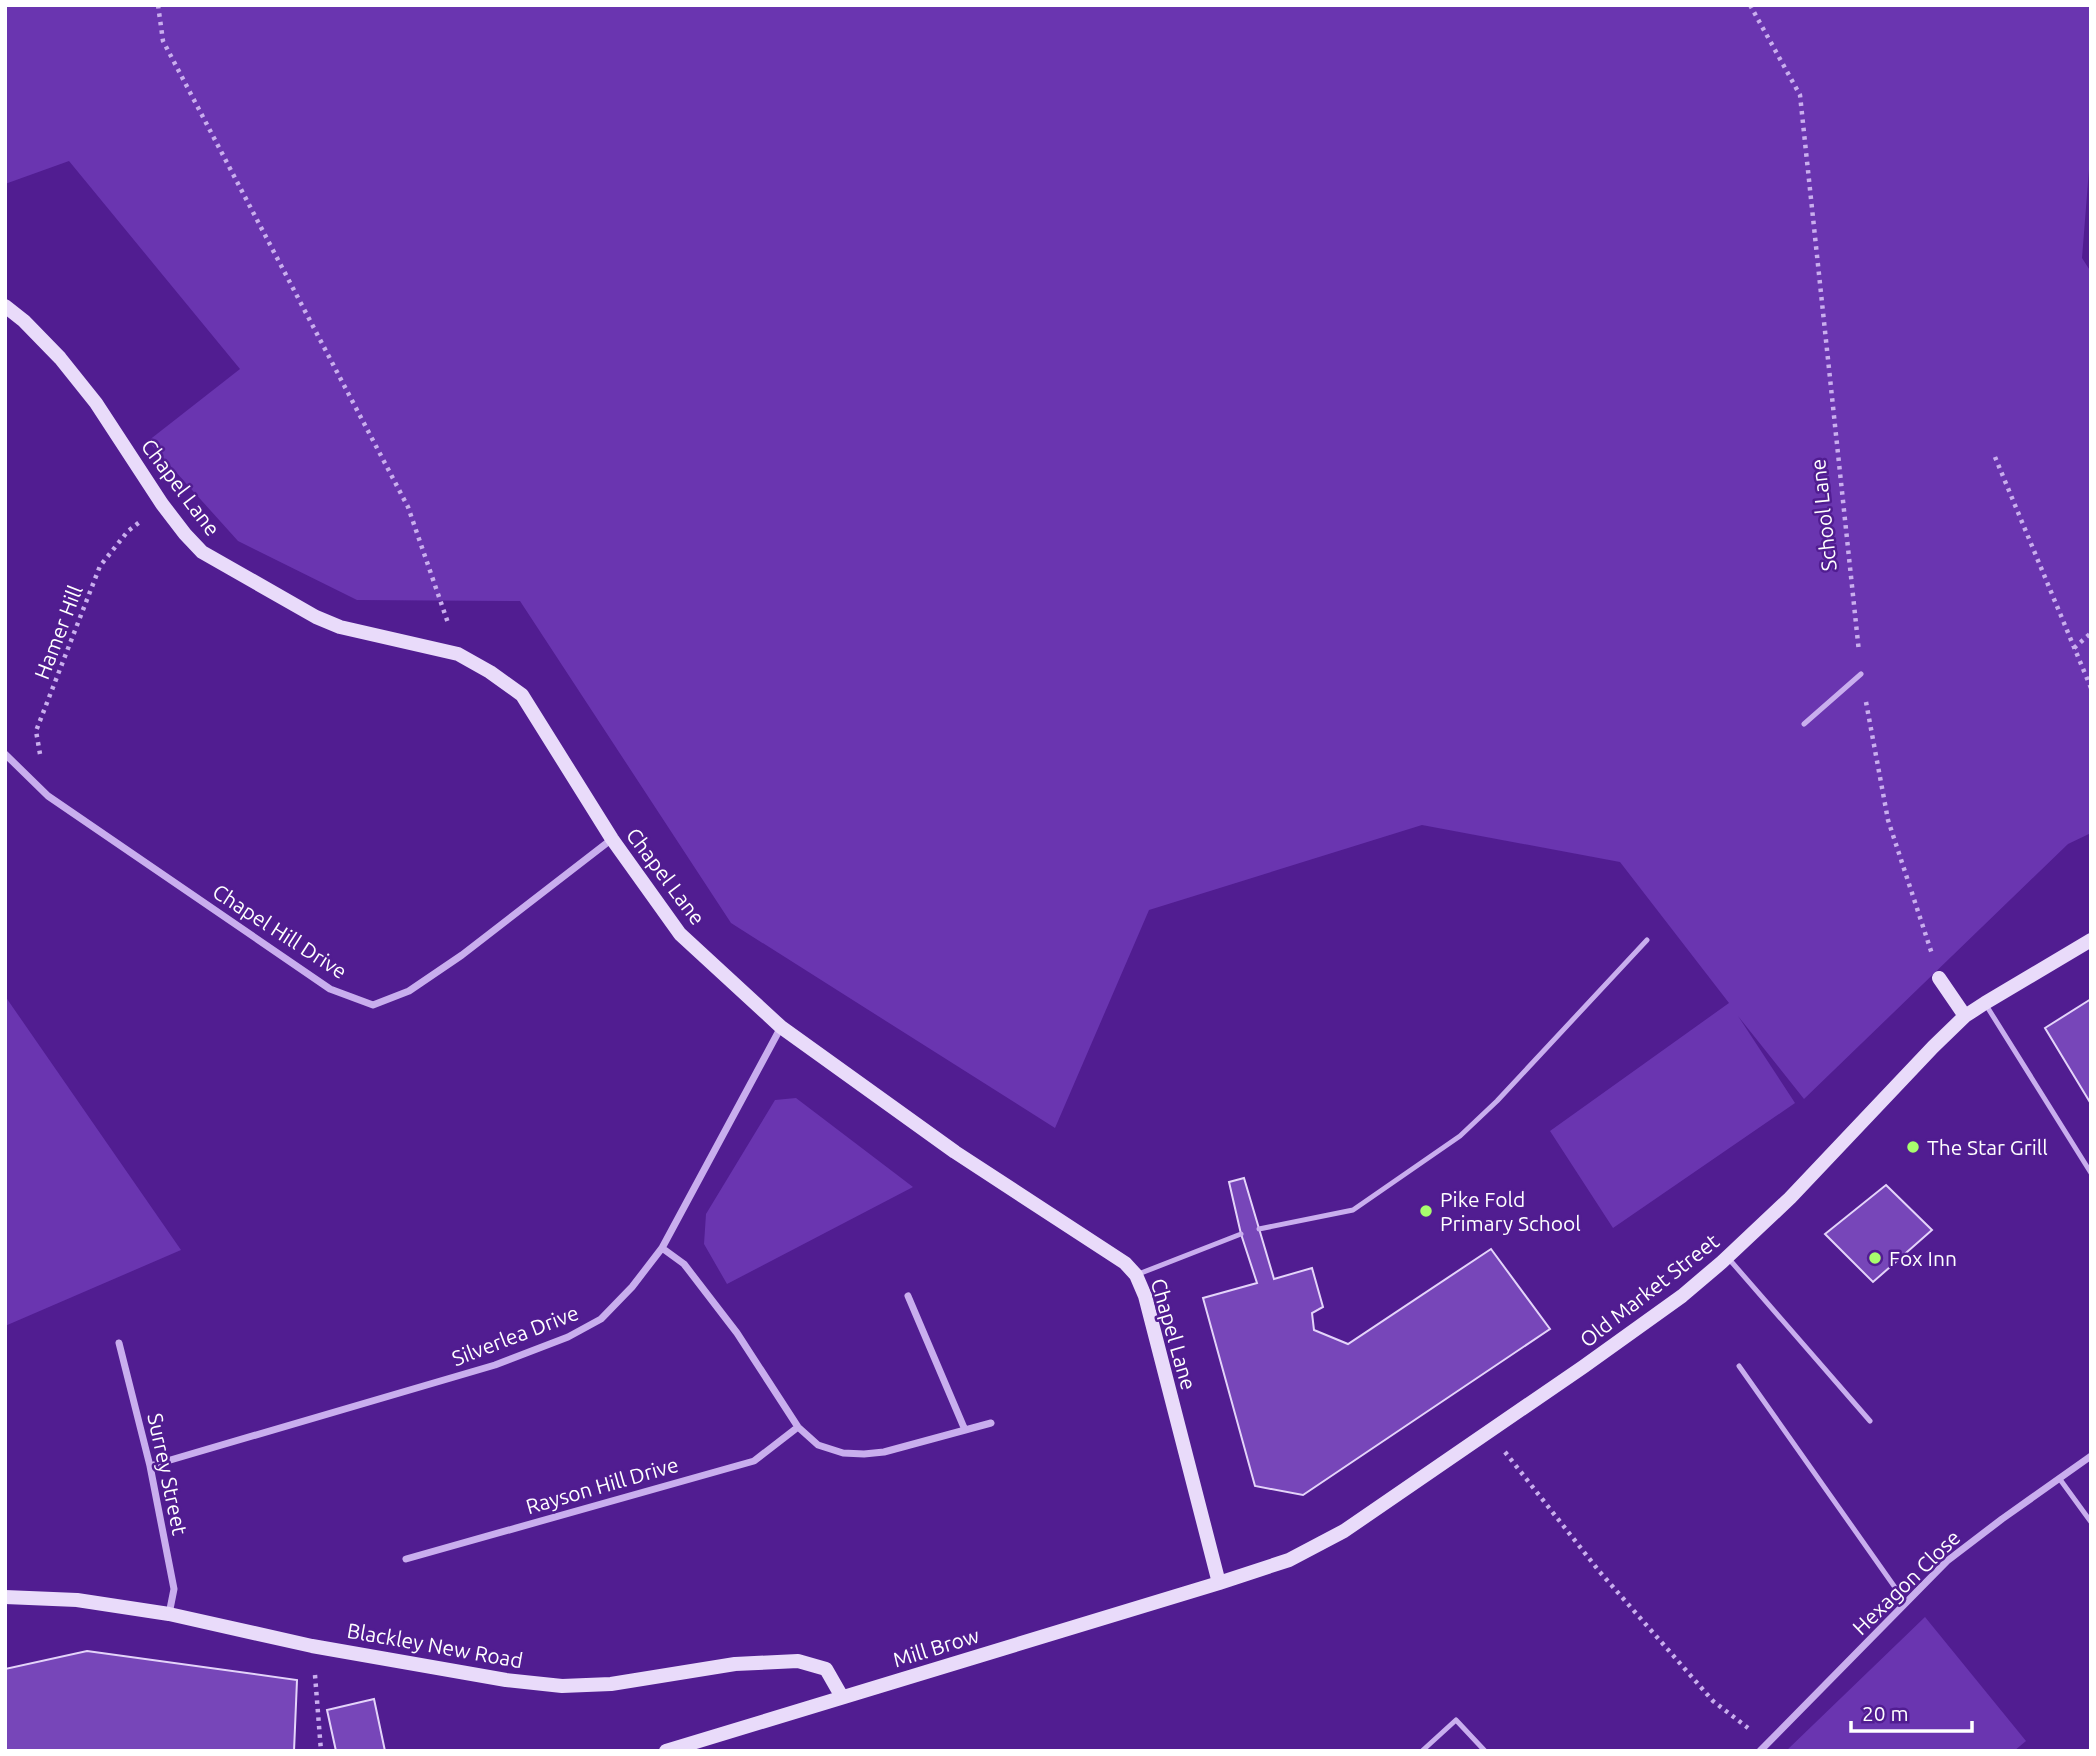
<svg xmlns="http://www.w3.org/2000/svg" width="2096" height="1756" font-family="Ubuntu,sans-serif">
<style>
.green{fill:#6a35b0}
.building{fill:#7746b9;stroke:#e4d4fa;stroke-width:2}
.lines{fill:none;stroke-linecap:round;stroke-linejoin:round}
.path{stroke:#c9aeee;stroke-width:4.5;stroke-dasharray:3.5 5;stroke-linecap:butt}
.lane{stroke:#c9aeee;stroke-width:5}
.street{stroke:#c9aeee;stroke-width:7}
.secondary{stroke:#e9dbfa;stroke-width:14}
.poi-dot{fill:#a8fd6d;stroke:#511d91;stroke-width:2.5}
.labels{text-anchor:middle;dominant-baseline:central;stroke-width:5;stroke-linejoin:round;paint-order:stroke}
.street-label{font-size:21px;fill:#fff;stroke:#511d91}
.poi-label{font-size:21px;fill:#fff;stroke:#511d91;text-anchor:start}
</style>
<rect width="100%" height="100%" fill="#511d91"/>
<path class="green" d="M 5,5 L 2091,5 L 2091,144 L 2082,258 L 2091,272 L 2091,833 L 2068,844 L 1804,1099 L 1738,1016 L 1795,1103 L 1613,1228 L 1550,1131 L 1729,1003 L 1620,862 L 1422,825 L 1149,910 L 1055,1128 L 731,923 L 520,601 L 357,600 L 238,541 L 148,441 L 240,369 L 69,161 L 5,184 Z
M 5,996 L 181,1250 L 5,1326 Z
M 796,1098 L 913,1187 L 727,1284 L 704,1244 L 706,1214 L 775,1100 Z
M 1925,1617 L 2026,1741 L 2014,1751 L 1786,1751 Z"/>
<path class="building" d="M 2091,999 L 2091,1104 L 2045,1028 Z
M 1244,1178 L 1274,1279 L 1312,1268 L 1323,1307 L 1312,1313 L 1314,1330 L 1348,1344 L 1491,1249 L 1550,1329 L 1303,1495 L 1255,1486 L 1203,1298 L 1257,1283 L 1241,1234 L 1229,1182 Z
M 1886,1185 L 1932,1230 L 1873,1282 L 1825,1234 Z
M 87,1651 L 297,1680 L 294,1751 L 5,1751 L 5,1669 Z
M 374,1699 L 385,1751 L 336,1751 L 327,1710 Z"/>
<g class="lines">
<path class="path" d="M 158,5 L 163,41 L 408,507 L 448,623
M 1750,5 L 1800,95 L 1859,652
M 1995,457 L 2091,688
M 2074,648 L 2091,633
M 1866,702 L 1888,820 L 1932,954
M 40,754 L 36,731 L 100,566 L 128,531 L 141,521
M 1505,1452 L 1599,1571 L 1713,1701 L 1748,1728
M 315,1675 L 321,1751"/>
<path class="lane" d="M 1804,724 L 1861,674
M 1986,1005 L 2091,1173
M 1259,1229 L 1353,1210 L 1460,1136 L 1497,1101 L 1647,940
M 1729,1259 L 1870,1421
M 1136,1275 L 1241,1234
M 1739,1366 L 1906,1603
M 2059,1478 L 2091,1522
M 1422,1751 L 1456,1720 L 1485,1751"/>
<path class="street" d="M 5,754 L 48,796 L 330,989 L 373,1005 L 409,991 L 462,955 L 612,839
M 662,1248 L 684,1264 L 737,1333 L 798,1427 L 818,1445 L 843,1453 L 864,1454 L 884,1452 L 991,1423
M 908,1296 L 965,1430
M 119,1343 L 150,1466 L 174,1589 L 169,1614
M 150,1466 L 495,1365 L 568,1337 L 601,1319 L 632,1287 L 662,1248 L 781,1027
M 406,1559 L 754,1461 L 798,1427
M 1760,1751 L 1947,1561 L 2002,1519 L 2091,1456"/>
<path class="secondary" d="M 5,306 L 24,321 L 60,358 L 96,403 L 162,504 L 185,534 L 202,552 L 316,617 L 340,627 L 458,654 L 490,672 L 522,695 L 612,839 L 680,934 L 781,1027 L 955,1152 L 1125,1263 L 1136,1275 L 1145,1296 L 1219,1583
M 1939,978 L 1965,1016
M 5,1597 L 77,1600 L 169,1614 L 312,1646 L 506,1680 L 562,1686 L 611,1684 L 735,1664 L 798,1661 L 826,1669 L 842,1697
M 666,1751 L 1219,1583 L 1289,1560 L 1344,1531 L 1583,1367 L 1682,1296 L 1722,1262 L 1790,1198 L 1933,1047 L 1965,1016 L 1985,1003 L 2091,940"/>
</g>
<g class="poi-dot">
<circle cx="1913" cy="1147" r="7"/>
<circle cx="1426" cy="1211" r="7"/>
<circle cx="1875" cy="1258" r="7"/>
</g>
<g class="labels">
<g class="street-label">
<text transform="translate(181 487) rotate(53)">Chapel Lane</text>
<text transform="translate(1823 515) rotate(-96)">School Lane</text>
<text transform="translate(58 632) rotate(-69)">Hamer Hill</text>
<text transform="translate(666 876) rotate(53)">Chapel Lane</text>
<text transform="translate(280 931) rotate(33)">Chapel Hill Drive</text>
<text transform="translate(1649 1290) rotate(-38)">Old Market Street</text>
<text transform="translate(1174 1334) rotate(74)">Chapel Lane</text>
<text transform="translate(515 1335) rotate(-21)">Silverlea Drive</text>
<text transform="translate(168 1474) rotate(78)">Surrey Street</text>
<text transform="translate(602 1485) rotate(-16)">Rayson Hill Drive</text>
<text transform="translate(1906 1582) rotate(-44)">Hexagon Close</text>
<text transform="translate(435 1645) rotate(10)">Blackley New Road</text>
<text transform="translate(936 1647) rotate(-17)">Mill Brow</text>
</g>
<g class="poi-label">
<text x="1927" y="1147">The Star Grill</text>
<text x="1440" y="1199">Pike Fold<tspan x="1440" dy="24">Primary School</tspan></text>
<text x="1889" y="1258">Fox Inn</text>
</g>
</g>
<rect width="2096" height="1756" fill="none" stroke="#ffffff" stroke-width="14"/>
<path d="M1851 1721v10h121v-10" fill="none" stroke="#ffffff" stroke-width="3.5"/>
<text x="1862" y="1721" font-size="21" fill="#ffffff" stroke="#511d91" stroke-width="5" paint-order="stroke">20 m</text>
</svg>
